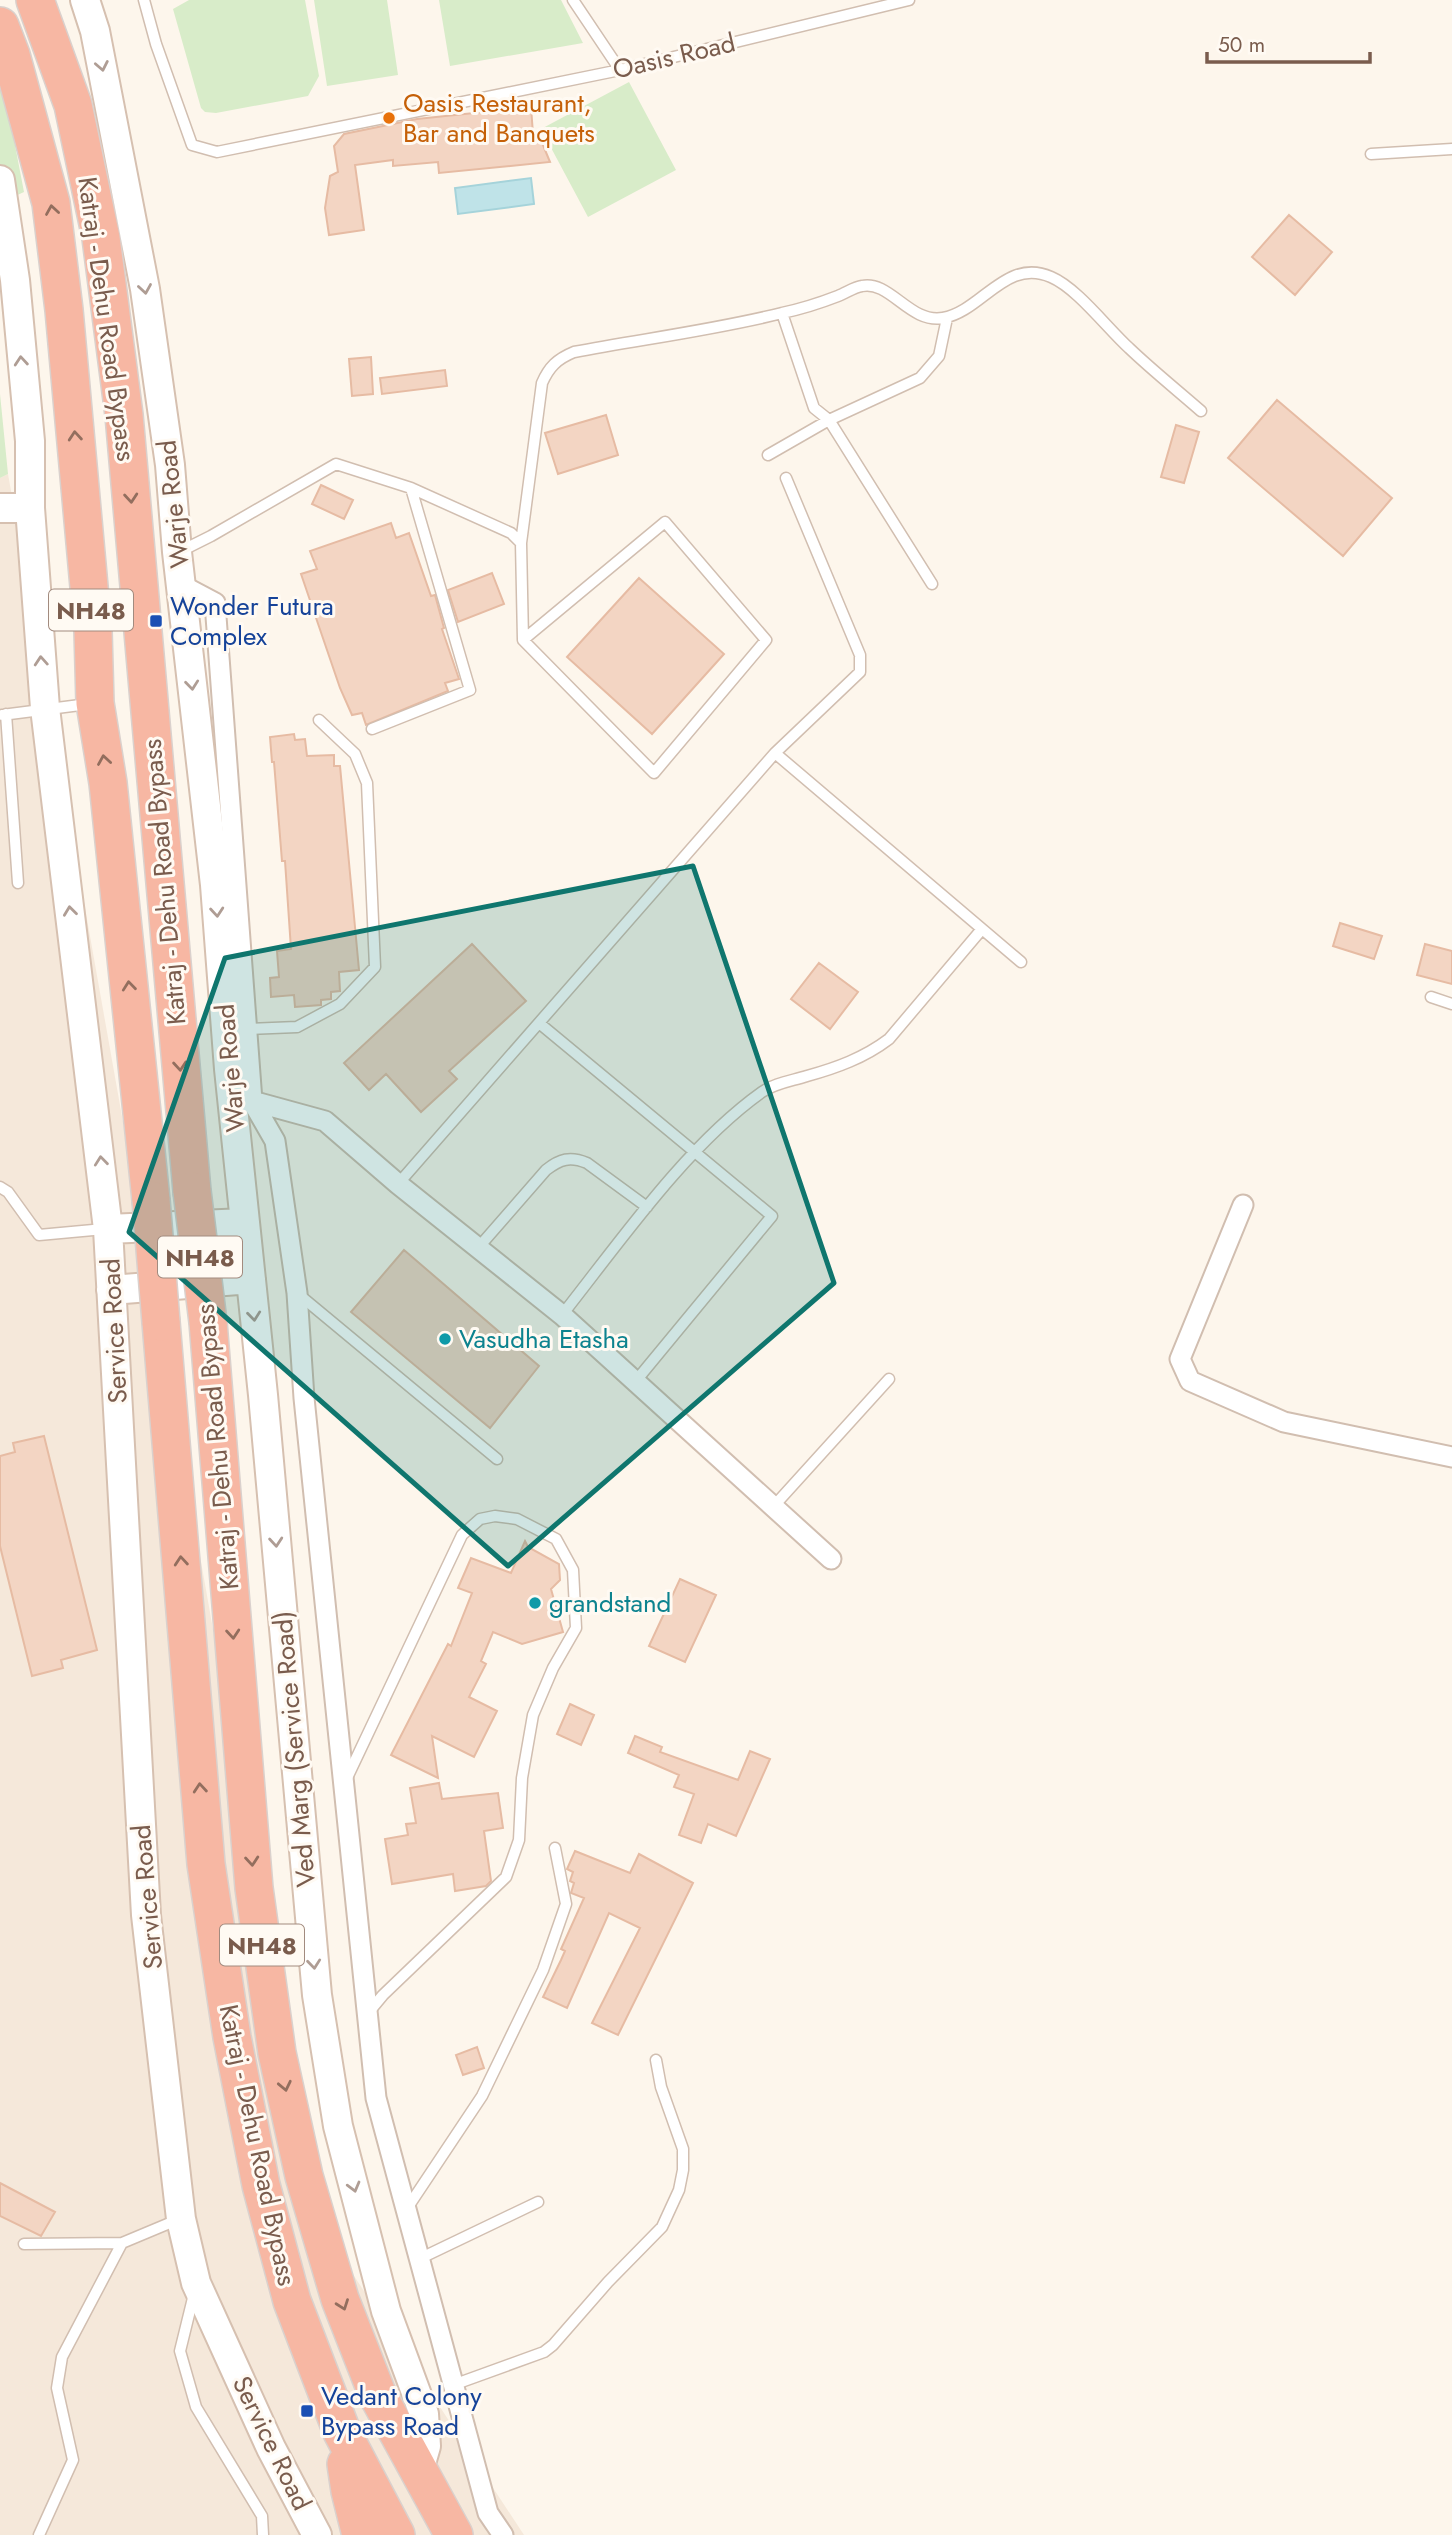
<svg xmlns="http://www.w3.org/2000/svg" width="1452" height="2535" font-family="Jost,sans-serif">
<style>
.residential{fill:#f5e8da}
.green{fill:#d8ecc9}
.water{fill:#bfe3e8;stroke:#a5d3da;stroke-width:2}
.building{fill:#f3d5c3;stroke:#e6bba3;stroke-width:2}
.lines{fill:none;stroke-linecap:round;stroke-linejoin:round}
.lane-casing{stroke:#d1beb0;stroke-width:13}
.street-casing{stroke:#d1beb0;stroke-width:23}
.secondary-casing{stroke:#d6c0b0;stroke-width:32}
.highway-casing{stroke:#dad1cd;stroke-width:40}
.lane{stroke:#fff;stroke-width:10}
.street{stroke:#fff;stroke-width:19}
.secondary{stroke:#fff;stroke-width:28}
.highway{stroke:#f7b7a3;stroke-width:37}
.highway-bridge-casing{stroke:#dad1cd;stroke-width:40;stroke-linecap:butt}
.highway-bridge{stroke:#f7b7a3;stroke-width:37}
.oneway{stroke:#af9d94}
.oneway2{stroke:#936e5e}
.marked{fill:#0f766e;fill-opacity:0.2;stroke:#0f766e;stroke-width:5;stroke-linejoin:round}
.food-dot{fill:#e8710a;stroke:#fffaf3;stroke-width:2.5}
.transit-dot{fill:#1a4fb4;stroke:#fffaf3;stroke-width:2.5}
.culture-dot{fill:#0f9aa8;stroke:#fffaf3;stroke-width:2.5}
.labels{text-anchor:middle;dominant-baseline:central;stroke-width:6;stroke-linejoin:round;paint-order:stroke}
.shield{fill:#fffaf3;stroke:#a28b7f;stroke-width:2}
.shield-label{font-size:24px;font-weight:bold;fill:#7a5c4d}
.street-label{font-size:26px;fill:#7a5c4d;stroke:#fffaf3}
.food-label{font-size:26px;fill:#c56008;stroke:#fffaf3;text-anchor:start}
.transit-label{font-size:26px;fill:#164399;stroke:#fffaf3;text-anchor:start}
.culture-label{font-size:26px;fill:#0d838f;stroke:#fffaf3;text-anchor:start}
</style>
<rect width="100%" height="100%" fill="#fdf6ec"/>
<path class="residential" d="M 8,474 L 318,2221 L 524,2535 L 0,2535 L 0,478 Z"/>
<path class="green" d="M 189,0 L 305,0 L 319,76 L 308,96 L 216,113 L 205,112 L 201,108 L 173,9 Z
M 314,0 L 387,0 L 398,75 L 327,86 Z
M 439,0 L 561,0 L 583,43 L 450,66 Z
M 0,67 L 24,192 L 0,203 Z
M 629,82 L 676,170 L 588,217 L 541,129 Z
M 0,394 L 8,474 L 0,478 Z"/>
<path class="water" d="M 531,178 L 534,204 L 458,214 L 455,188 Z"/>
<path class="building" d="M 531,107 L 533,134 L 538,133 L 550,162 L 439,173 L 438,162 L 393,166 L 393,160 L 355,165 L 364,230 L 329,235 L 325,208 L 330,176 L 338,172 L 334,146 L 344,134 L 417,119 Z
M 1289,215 L 1332,252 L 1295,295 L 1252,257 Z
M 371,357 L 373,394 L 352,396 L 349,359 Z
M 445,370 L 447,386 L 382,394 L 380,378 Z
M 1277,400 L 1392,498 L 1343,556 L 1228,458 Z
M 606,415 L 618,455 L 558,474 L 545,433 Z
M 1176,425 L 1199,432 L 1184,483 L 1161,477 Z
M 321,485 L 353,500 L 344,519 L 312,504 Z
M 391,523 L 396,538 L 409,533 L 431,596 L 435,595 L 444,628 L 442,629 L 459,679 L 445,683 L 448,691 L 366,725 L 362,713 L 352,715 L 340,688 L 301,574 L 317,569 L 310,551 Z
M 492,573 L 504,604 L 458,622 L 448,590 Z
M 639,578 L 724,654 L 652,734 L 567,657 Z
M 294,734 L 295,740 L 305,739 L 307,756 L 334,755 L 334,766 L 340,766 L 359,970 L 339,972 L 340,991 L 331,992 L 331,999 L 321,1000 L 321,1005 L 295,1007 L 294,995 L 271,997 L 270,978 L 279,977 L 277,951 L 291,949 L 285,861 L 282,861 L 274,762 L 272,762 L 270,737 Z
M 1340,923 L 1382,936 L 1374,959 L 1333,946 Z
M 472,944 L 526,1001 L 449,1071 L 457,1079 L 421,1112 L 386,1074 L 369,1090 L 344,1063 Z
M 1425,944 L 1452,951 L 1452,984 L 1417,975 Z
M 819,963 L 858,992 L 830,1029 L 791,999 Z
M 404,1250 L 539,1366 L 490,1428 L 351,1312 Z
M 44,1436 L 97,1650 L 61,1660 L 63,1668 L 32,1676 L 0,1546 L 0,1456 L 15,1452 L 13,1443 Z
M 525,1541 L 528,1547 L 559,1564 L 560,1580 L 551,1589 L 563,1632 L 522,1644 L 493,1632 L 481,1661 L 486,1664 L 469,1697 L 497,1711 L 474,1757 L 432,1736 L 438,1778 L 391,1755 L 448,1644 L 451,1646 L 472,1593 L 458,1588 L 471,1558 L 511,1573 Z
M 680,1579 L 716,1595 L 685,1662 L 649,1646 Z
M 570,1704 L 594,1715 L 581,1745 L 557,1734 Z
M 635,1736 L 662,1747 L 660,1752 L 738,1780 L 750,1751 L 770,1759 L 736,1836 L 708,1824 L 701,1843 L 679,1835 L 694,1794 L 674,1787 L 679,1775 L 628,1753 Z
M 439,1783 L 442,1799 L 498,1793 L 503,1828 L 484,1831 L 491,1881 L 486,1886 L 455,1891 L 453,1874 L 392,1884 L 385,1839 L 408,1835 L 406,1824 L 416,1823 L 410,1788 Z
M 575,1851 L 630,1873 L 639,1854 L 693,1883 L 618,2035 L 592,2023 L 640,1928 L 609,1913 L 567,2008 L 543,1997 L 561,1960 L 565,1951 L 561,1949 L 584,1898 L 571,1893 L 574,1883 L 570,1881 L 573,1872 L 567,1869 Z
M 477,2047 L 484,2068 L 463,2075 L 456,2055 Z
M 0,2183 L 55,2212 L 41,2236 L 0,2216 Z"/>
<g class="lines">
<defs>
<path id="lane" d="M 144,0 L 156,44 L 192,145 L 217,152 L 620,70 L 909,0
M 573,0 L 620,70
M 1371,154 L 1452,149
M 782,313 L 814,408 L 829,420 L 932,584
M 768,455 L 829,420 L 920,378 L 939,356 L 947,318
M 521,543 L 542,383 C 549,367 557,359 574,352 C 642,339 715,330 782,313 C 801,309 820,303 838,296 C 846,293 854,287 862,286 C 890,280 910,324 943,318 C 982,311 1006,257 1051,277 C 1077,288 1107,328 1129,348 C 1152,370 1177,390 1201,411
M 181,551 L 211,536 L 336,464 L 411,488 L 511,533 L 521,543 L 523,640 L 654,773 L 766,640 L 665,522 L 523,640
M 6,714 L 18,883
M 2,715 L 88,704
M 372,729 L 470,690 L 411,488
M 775,753 L 1021,962
M 1431,997 L 1452,1004
M 539,1023 L 772,1216 L 635,1382
M 247,1029 L 297,1027 L 340,1004 L 375,967 L 367,783 L 355,754 L 319,720
M 398,1184 L 775,753 L 860,672 L 860,655 L 786,478
M 0,1187 L 8,1192 L 39,1235 L 104,1229
M 478,1248 L 546,1170 C 560,1159 570,1156 587,1163 L 647,1207
M 297,1293 L 497,1459
M 562,1315 C 619,1243 686,1146 762,1092 C 775,1083 791,1081 807,1076 C 836,1068 864,1058 889,1039 L 982,929
M 773,1507 L 889,1379
M 346,1780 L 462,1535 L 480,1519 L 495,1516 L 517,1519 L 556,1539 L 573,1570 L 576,1628 L 553,1668 L 533,1715 L 522,1778 L 519,1840 L 506,1877 L 383,1995 L 368,2013
M 406,2210 L 482,2096 L 543,1970 L 566,1904 L 555,1848
M 24,2244 L 122,2243 L 177,2220
M 419,2259 L 538,2202
M 194,2294 L 180,2351 L 196,2407 L 262,2516 L 263,2535
M 453,2385 L 544,2352 L 553,2345 L 608,2282 L 662,2227 L 679,2190 L 683,2170 L 683,2149 L 661,2087 L 656,2060
M 39,2535 L 73,2460 L 57,2388 L 62,2357 L 122,2243"/>
<path id="street" d="M 181,585 L 215,603 L 252,1101 L 242,1095
M 252,1101 L 275,1141 L 297,1293 L 304,1398 L 376,2098 L 488,2513 L 503,2535
M 252,1101 L 325,1121 L 398,1184 L 562,1315 L 831,1559
M 1243,1205 L 1180,1359 L 1190,1381 L 1284,1422 L 1452,1457"/>
<path id="secondary" d="M 85,0 L 95,31 L 145,289 L 170,465 L 177,552 L 215,885 L 229,1069 L 263,1395 L 317,1995 L 338,2126 L 386,2311 L 424,2414 L 426,2446 L 419,2470
M 0,180 L 15,280 L 30,441 L 30,508 L 45,708 L 108,1229 L 146,1915 L 181,2219 L 196,2283 L 271,2448 L 317,2535
M 0,508 L 30,508
M 108,1229 L 245,1223
M 111,1290 L 251,1279"/>
<path id="highway" d="M 35,0 L 73,105 L 101,238 L 124,415 L 192,1191
M 0,26 L 11,55 L 51,203 L 64,310 L 93,631 L 95,703 L 108,783 L 151,1200
M 161,1322 L 206,1864 L 232,2037 L 261,2185 L 292,2301 L 342,2432 L 396,2535
M 208,1322 L 254,1888 L 277,2053 L 304,2176 L 340,2299 L 378,2396 L 454,2535
M 346,2464 L 350,2491 L 361,2535"/>
</defs>
<use href="#lane" class="lane-casing"/>
<use href="#street" class="street-casing"/>
<use href="#secondary" class="secondary-casing"/>
<use href="#highway" class="highway-casing"/>
<use href="#lane" class="lane"/>
<use href="#street" class="street"/>
<use href="#secondary" class="secondary"/>
<use href="#highway" class="highway"/>
<defs>
<path id="highway-bridge" d="M 192,1191 L 208,1322
M 151,1200 L 161,1322"/>
</defs>
<use href="#highway-bridge" class="highway-bridge-casing"/>
<use href="#highway-bridge" class="highway-bridge"/>
</g>
<defs><path id="oneway-chevron" d="M-2-3.5L2.5 0L-2 3.5" fill="none" stroke-width="1.6" stroke-linecap="round" stroke-linejoin="round" transform="scale(1.75)"/></defs>
<g class="oneway">
<use href="#oneway-chevron" transform="translate(102 66) rotate(79)"/>
<use href="#oneway-chevron" transform="translate(145 289) rotate(81)"/>
<use href="#oneway-chevron" transform="translate(21 361) rotate(-95)"/>
<use href="#oneway-chevron" transform="translate(41 661) rotate(-94)"/>
<use href="#oneway-chevron" transform="translate(192 685) rotate(84)"/>
<use href="#oneway-chevron" transform="translate(70 911) rotate(-97)"/>
<use href="#oneway-chevron" transform="translate(217 912) rotate(85)"/>
<use href="#oneway-chevron" transform="translate(101 1161) rotate(-96)"/>
<use href="#oneway-chevron" transform="translate(254 1316) rotate(84)"/>
<use href="#oneway-chevron" transform="translate(276 1542) rotate(85)"/>
<use href="#oneway-chevron" transform="translate(314 1964) rotate(84)"/>
<use href="#oneway-chevron" transform="translate(354 2187) rotate(75)"/>
</g>
<g class="oneway2">
<use href="#oneway-chevron" transform="translate(52 210) rotate(-99)"/>
<use href="#oneway-chevron" transform="translate(75 436) rotate(-95)"/>
<use href="#oneway-chevron" transform="translate(131 498) rotate(85)"/>
<use href="#oneway-chevron" transform="translate(104 760) rotate(-99)"/>
<use href="#oneway-chevron" transform="translate(129 986) rotate(-96)"/>
<use href="#oneway-chevron" transform="translate(180 1066) rotate(85)"/>
<use href="#oneway-chevron" transform="translate(181 1561) rotate(-95)"/>
<use href="#oneway-chevron" transform="translate(233 1634) rotate(85)"/>
<use href="#oneway-chevron" transform="translate(200 1788) rotate(-95)"/>
<use href="#oneway-chevron" transform="translate(252 1861) rotate(85)"/>
<use href="#oneway-chevron" transform="translate(285 2086) rotate(78)"/>
<use href="#oneway-chevron" transform="translate(343 2305) rotate(70)"/>
</g>
<path class="marked" d="M 693,866 L 834,1283 L 508,1566 L 129,1232 L 225,958 Z"/>
<circle class="food-dot" cx="389" cy="118" r="7"/>
<g class="transit-dot">
<rect x="149" y="614" width="14" height="14" rx="3.5"/>
<rect x="300" y="2404" width="14" height="14" rx="3.5"/>
</g>
<g class="culture-dot">
<circle cx="445" cy="1339" r="7"/>
<circle cx="535" cy="1603" r="7"/>
</g>
<g class="labels">
<g class="shield">
<rect x="49" y="589.5" width="84" height="41" rx="5"/>
<rect x="158" y="1236.5" width="84" height="41" rx="5"/>
<rect x="220" y="1924.5" width="84" height="41" rx="5"/>
</g>
<g class="shield-label">
<text x="91" y="610">NH48</text>
<text x="200" y="1257">NH48</text>
<text x="262" y="1945">NH48</text>
</g>
<g class="street-label">
<text transform="translate(674 56) rotate(-13)">Oasis Road</text>
<text transform="translate(107 319) rotate(82)">Katraj - Dehu Road Bypass</text>
<text transform="translate(173 504) rotate(-96)">Warje Road</text>
<text transform="translate(164 882) rotate(-95)">Katraj - Dehu Road Bypass</text>
<text transform="translate(230 1068) rotate(-95)">Warje Road</text>
<text transform="translate(114 1331) rotate(-93)">Service Road</text>
<text transform="translate(217 1447) rotate(-95)">Katraj - Dehu Road Bypass</text>
<text transform="translate(294 1749) rotate(-95)">Ved Marg (Service Road)</text>
<text transform="translate(147 1897) rotate(-95)">Service Road</text>
<text transform="translate(258 2145) rotate(78)">Katraj - Dehu Road Bypass</text>
<text transform="translate(272 2443) rotate(64)">Service Road</text>
</g>
<g class="food-label">
<text x="403" y="103">Oasis Restaurant,<tspan x="403" dy="30">Bar and Banquets</tspan></text>
</g>
<g class="transit-label">
<text x="170" y="606">Wonder Futura<tspan x="170" dy="30">Complex</tspan></text>
<text x="321" y="2396">Vedant Colony<tspan x="321" dy="30">Bypass Road</tspan></text>
</g>
<g class="culture-label">
<text x="459" y="1339">Vasudha Etasha</text>
<text x="549" y="1603">grandstand</text>
</g>
</g>
<path d="M1207 52v10h163v-10" fill="none" stroke="#7a5c4d" stroke-width="3.5"/>
<text x="1218" y="52" font-size="21" fill="#7a5c4d" stroke="#fffaf3" stroke-width="5" paint-order="stroke">50 m</text>
</svg>
